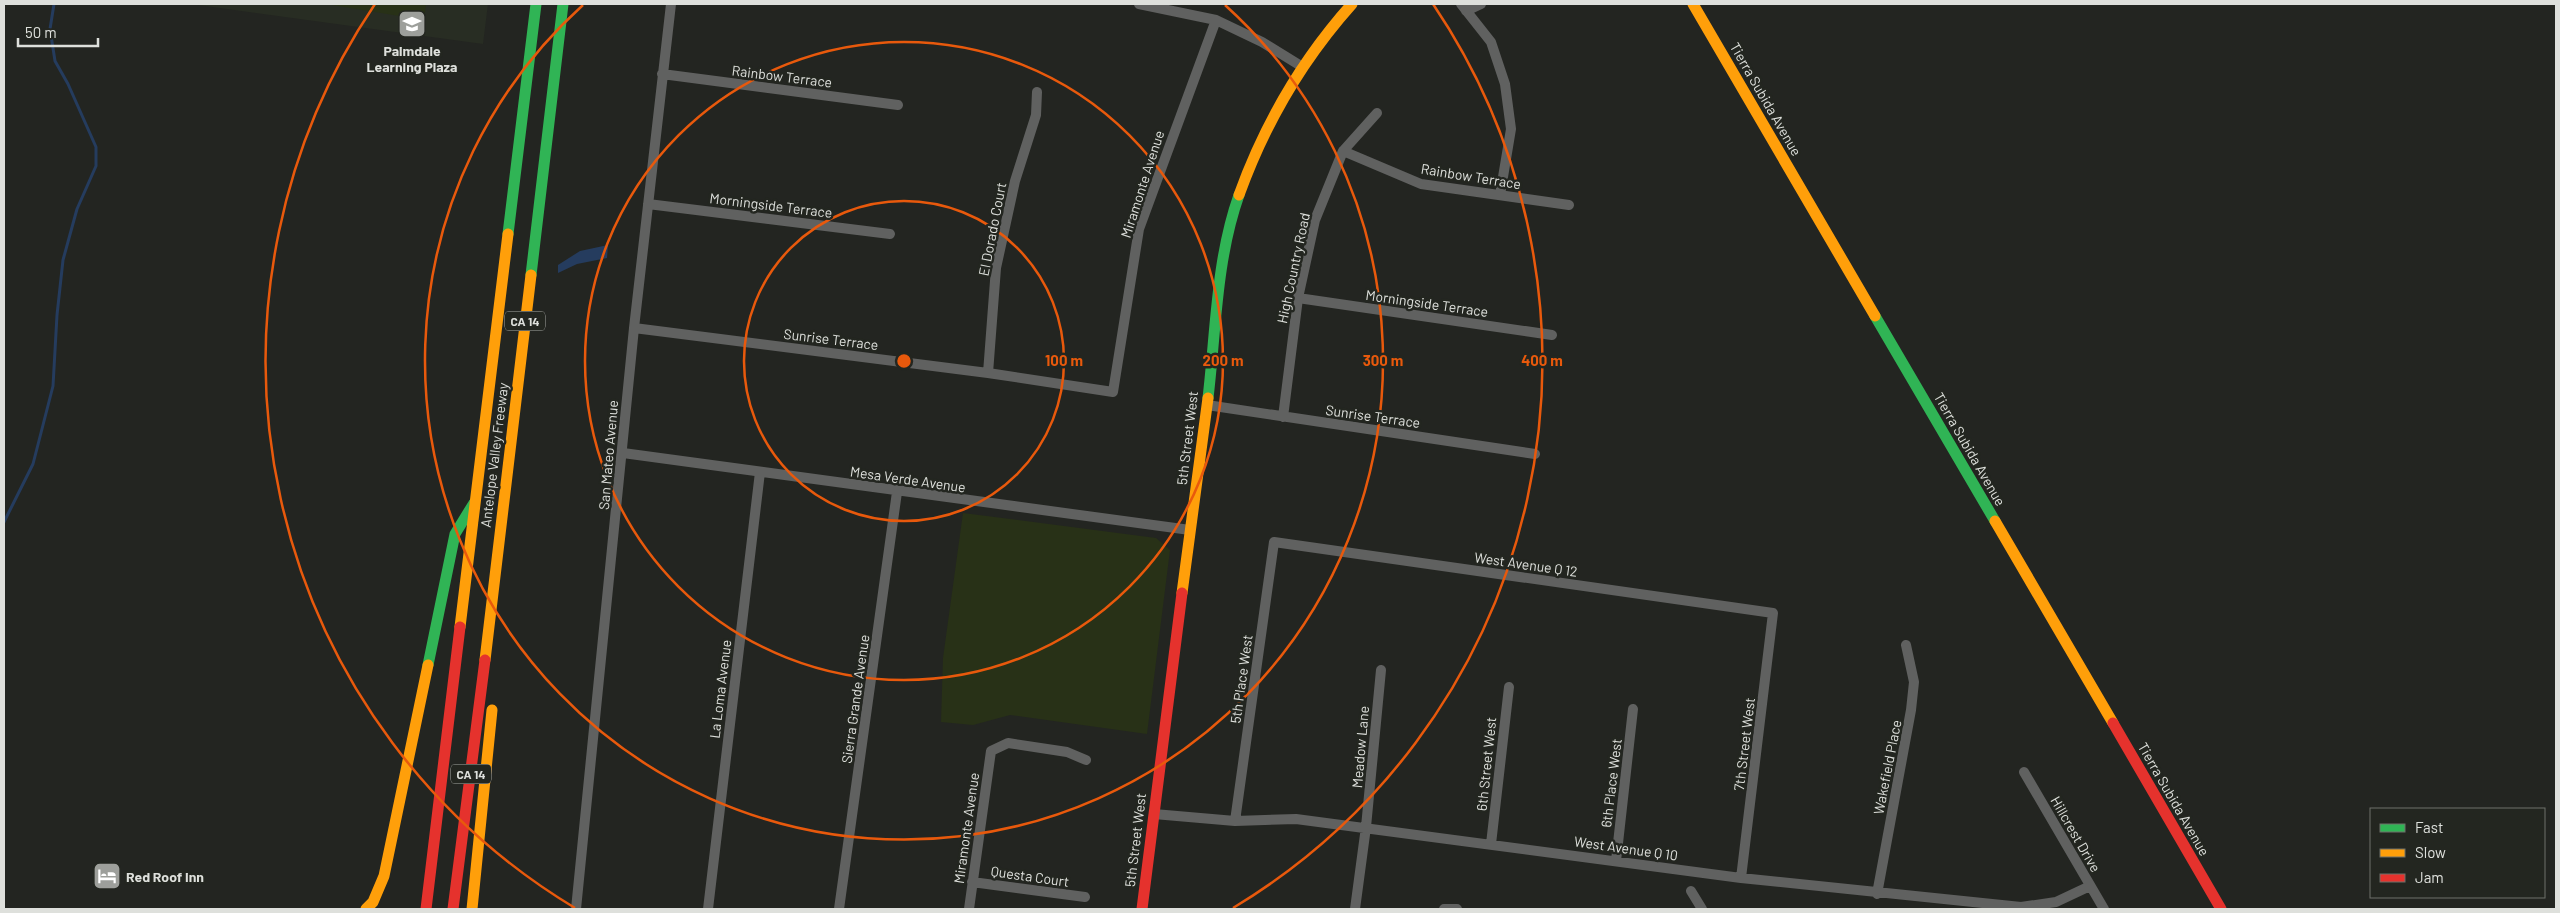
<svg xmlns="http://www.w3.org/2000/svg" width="2560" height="913" font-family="Barlow,sans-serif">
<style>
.built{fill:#282d23}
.green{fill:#283117}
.water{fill:#253c5e}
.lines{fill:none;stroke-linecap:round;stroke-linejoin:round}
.stream{stroke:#253c5e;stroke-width:3}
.street{stroke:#606160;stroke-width:10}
.fast{stroke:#30b455;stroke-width:11}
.slow{stroke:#ff9f0a;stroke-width:11}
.jam{stroke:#e5322d;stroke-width:11}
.ring{fill:none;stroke:#e8590c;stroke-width:2.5}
.labels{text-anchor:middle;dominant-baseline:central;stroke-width:5;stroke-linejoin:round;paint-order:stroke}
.shield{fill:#232620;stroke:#a6a8a4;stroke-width:1}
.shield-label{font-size:12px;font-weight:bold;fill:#dee0dc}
.poi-label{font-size:14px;font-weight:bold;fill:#dee0dc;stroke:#232620}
.street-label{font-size:14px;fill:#dee0dc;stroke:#232620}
.centre{fill:#e8590c;stroke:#232620;stroke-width:2.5}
.ring-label{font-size:15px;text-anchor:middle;font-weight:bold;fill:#e8590c;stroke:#232620;stroke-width:5;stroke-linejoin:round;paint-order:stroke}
</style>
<rect width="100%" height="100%" fill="#232521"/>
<path class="built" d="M 191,4 L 488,4 L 483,44 Z"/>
<path class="green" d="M 326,4 L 426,4 L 424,20 Z
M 963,513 L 1156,538 L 1170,550 L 1147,734 L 1010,715 L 973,725 L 941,722 L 943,658 Z"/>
<path class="water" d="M 608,245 L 607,258 L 577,264 L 558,273 L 558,265 L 580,251 Z"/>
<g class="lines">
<path class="stream" d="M 4,522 L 33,464 L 53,386 L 57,315 L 63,260 L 77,209 L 96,166 L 96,147 L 68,84 L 55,61 L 50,29 L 54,4"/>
<path class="street" d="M 1139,4 L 1216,20 L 1262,42 L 1301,66
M 1461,4 L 1491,42 L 1505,84 L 1511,129 L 1500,195
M 1466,11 L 1481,4
M 662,74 L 898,105
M 1343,151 L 1421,184 L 1569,205
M 648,204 L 890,234
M 1298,298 L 1552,335
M 634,328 L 988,373 L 1113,392 L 1139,229 L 1216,20
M 988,373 L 996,268 L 1015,181 L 1036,115 L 1037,92
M 1207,405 L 1535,454
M 1283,417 L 1298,298 L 1315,220 L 1343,151 L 1377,113
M 623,453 L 1190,530
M 2024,772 L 2104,909
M 1154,814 L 1235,821 L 1296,819 L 1741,878 L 2021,907 L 2056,902 L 2090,886
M 1235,821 L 1274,542 L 1773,613 L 1741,878
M 1491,844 L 1509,687
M 1616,861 L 1633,709
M 972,882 L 1085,897
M 1691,891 L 1702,909
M 1877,894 L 1911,710 L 1914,682 L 1906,645
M 576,909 L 634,328 L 671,4
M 708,909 L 760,472
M 839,909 L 897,492
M 969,909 L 991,751 L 1008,743 L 1067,752 L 1086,760
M 1355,909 L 1366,827 L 1381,670
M 1444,909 L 1457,909"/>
<path class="fast" d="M 508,234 L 536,4
M 531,275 L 563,4
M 1875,316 L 1995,521
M 1208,398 C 1216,330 1216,260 1239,195
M 428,665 L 455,534 L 474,503"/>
<path class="slow" d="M 1693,4 L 1875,316
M 1239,195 C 1265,123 1301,61 1352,4
M 1995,521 L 2113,723
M 1182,593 L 1208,398
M 460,627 L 508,234
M 485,660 L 531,275
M 366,909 L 373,902 L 384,876 L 428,665
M 472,909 L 492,710"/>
<path class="jam" d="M 2113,723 L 2221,909
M 426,909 L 460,627
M 453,909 L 485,660
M 1142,909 L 1182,593"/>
</g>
<g class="ring">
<circle cx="904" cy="361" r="160"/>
<circle cx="904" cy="361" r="319"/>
<path d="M1225 5A479 479 0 1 1 583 5"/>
<path d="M575 908A638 638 0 0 1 375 4M1433 4A638 638 0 0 1 1233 908"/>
</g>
<defs>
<symbol id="school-square" viewBox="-11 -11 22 22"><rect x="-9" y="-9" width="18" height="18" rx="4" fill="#9d9f9b" stroke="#232620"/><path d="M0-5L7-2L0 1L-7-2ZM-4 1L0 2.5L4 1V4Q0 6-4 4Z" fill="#fff"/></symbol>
<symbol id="hotel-square" viewBox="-11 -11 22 22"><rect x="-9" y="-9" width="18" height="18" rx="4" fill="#9d9f9b" stroke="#232620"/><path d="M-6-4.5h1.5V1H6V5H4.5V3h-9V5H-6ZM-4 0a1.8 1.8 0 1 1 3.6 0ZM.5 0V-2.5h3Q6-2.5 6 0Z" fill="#fff"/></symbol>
</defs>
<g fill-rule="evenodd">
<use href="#school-square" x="396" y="8" width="32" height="32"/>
<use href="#hotel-square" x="91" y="860" width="32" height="32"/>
</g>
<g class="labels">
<g class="shield">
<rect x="505" y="311.5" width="40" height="19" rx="4"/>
<rect x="451" y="764.5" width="40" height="19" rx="4"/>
</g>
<g class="shield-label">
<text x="525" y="321">CA 14</text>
<text x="471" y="774">CA 14</text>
</g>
<g class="poi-label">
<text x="412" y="50">Palmdale<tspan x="412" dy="16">Learning Plaza</tspan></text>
<text x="126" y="876" text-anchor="start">Red Roof Inn</text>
</g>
<g class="street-label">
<text transform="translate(782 76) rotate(7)">Rainbow Terrace</text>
<text transform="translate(1766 99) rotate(60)">Tierra Subida Avenue</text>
<text transform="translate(1471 176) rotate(9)">Rainbow Terrace</text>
<text transform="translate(1142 184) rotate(-72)">Miramonte Avenue</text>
<text transform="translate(771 205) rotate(7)">Morningside Terrace</text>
<text transform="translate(992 229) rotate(-79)">El Dorado Court</text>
<text transform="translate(1293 268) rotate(-78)">High Country Road</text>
<text transform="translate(1427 303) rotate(8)">Morningside Terrace</text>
<text transform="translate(831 339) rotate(7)">Sunrise Terrace</text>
<text transform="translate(1373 416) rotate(8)">Sunrise Terrace</text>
<text transform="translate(1187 438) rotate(-83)">5th Street West</text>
<text transform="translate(1970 449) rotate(60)">Tierra Subida Avenue</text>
<text transform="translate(494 455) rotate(-83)">Antelope Valley Freeway</text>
<text transform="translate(608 455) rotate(-85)">San Mateo Avenue</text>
<text transform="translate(908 479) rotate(8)">Mesa Verde Avenue</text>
<text transform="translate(1526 564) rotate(8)">West Avenue Q 12</text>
<text transform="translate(1241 679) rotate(-82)">5th Place West</text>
<text transform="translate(720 689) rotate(-83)">La Loma Avenue</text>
<text transform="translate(855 699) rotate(-82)">Sierra Grande Avenue</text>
<text transform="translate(1744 744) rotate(-83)">7th Street West</text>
<text transform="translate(1360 747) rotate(-85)">Meadow Lane</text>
<text transform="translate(1486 764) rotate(-84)">6th Street West</text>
<text transform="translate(1887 767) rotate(-79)">Wakefield Place</text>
<text transform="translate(1611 783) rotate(-83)">6th Place West</text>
<text transform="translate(2174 799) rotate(60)">Tierra Subida Avenue</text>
<text transform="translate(966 828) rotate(-82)">Miramonte Avenue</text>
<text transform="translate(2076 834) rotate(60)">Hillcrest Drive</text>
<text transform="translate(1135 840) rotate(-83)">5th Street West</text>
<text transform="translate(1626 848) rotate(8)">West Avenue Q 10</text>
<text transform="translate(1030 876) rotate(8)">Questa Court</text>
</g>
</g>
<circle cx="904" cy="361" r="8" class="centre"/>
<g class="ring-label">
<text x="1064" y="366">100 m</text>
<text x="1223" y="366">200 m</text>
<text x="1383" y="366">300 m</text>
<text x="1542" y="366">400 m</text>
</g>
<rect width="2560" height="913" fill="none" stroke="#dee0dc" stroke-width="10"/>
<rect x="2370" y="808" width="175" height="90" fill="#232620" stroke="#6e706b"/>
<rect x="2380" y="824" width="25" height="8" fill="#30b455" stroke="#6e706b"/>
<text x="2415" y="833" font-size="15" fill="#dee0dc">Fast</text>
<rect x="2380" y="849" width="25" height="8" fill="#ff9f0a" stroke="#6e706b"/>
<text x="2415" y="858" font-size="15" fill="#dee0dc">Slow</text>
<rect x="2380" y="874" width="25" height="8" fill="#e5322d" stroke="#6e706b"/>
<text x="2415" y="883" font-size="15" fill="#dee0dc">Jam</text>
<path d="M18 38v8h80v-8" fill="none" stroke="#dee0dc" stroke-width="2.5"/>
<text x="25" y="38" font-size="15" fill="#dee0dc" stroke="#232620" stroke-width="4" paint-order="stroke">50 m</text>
</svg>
